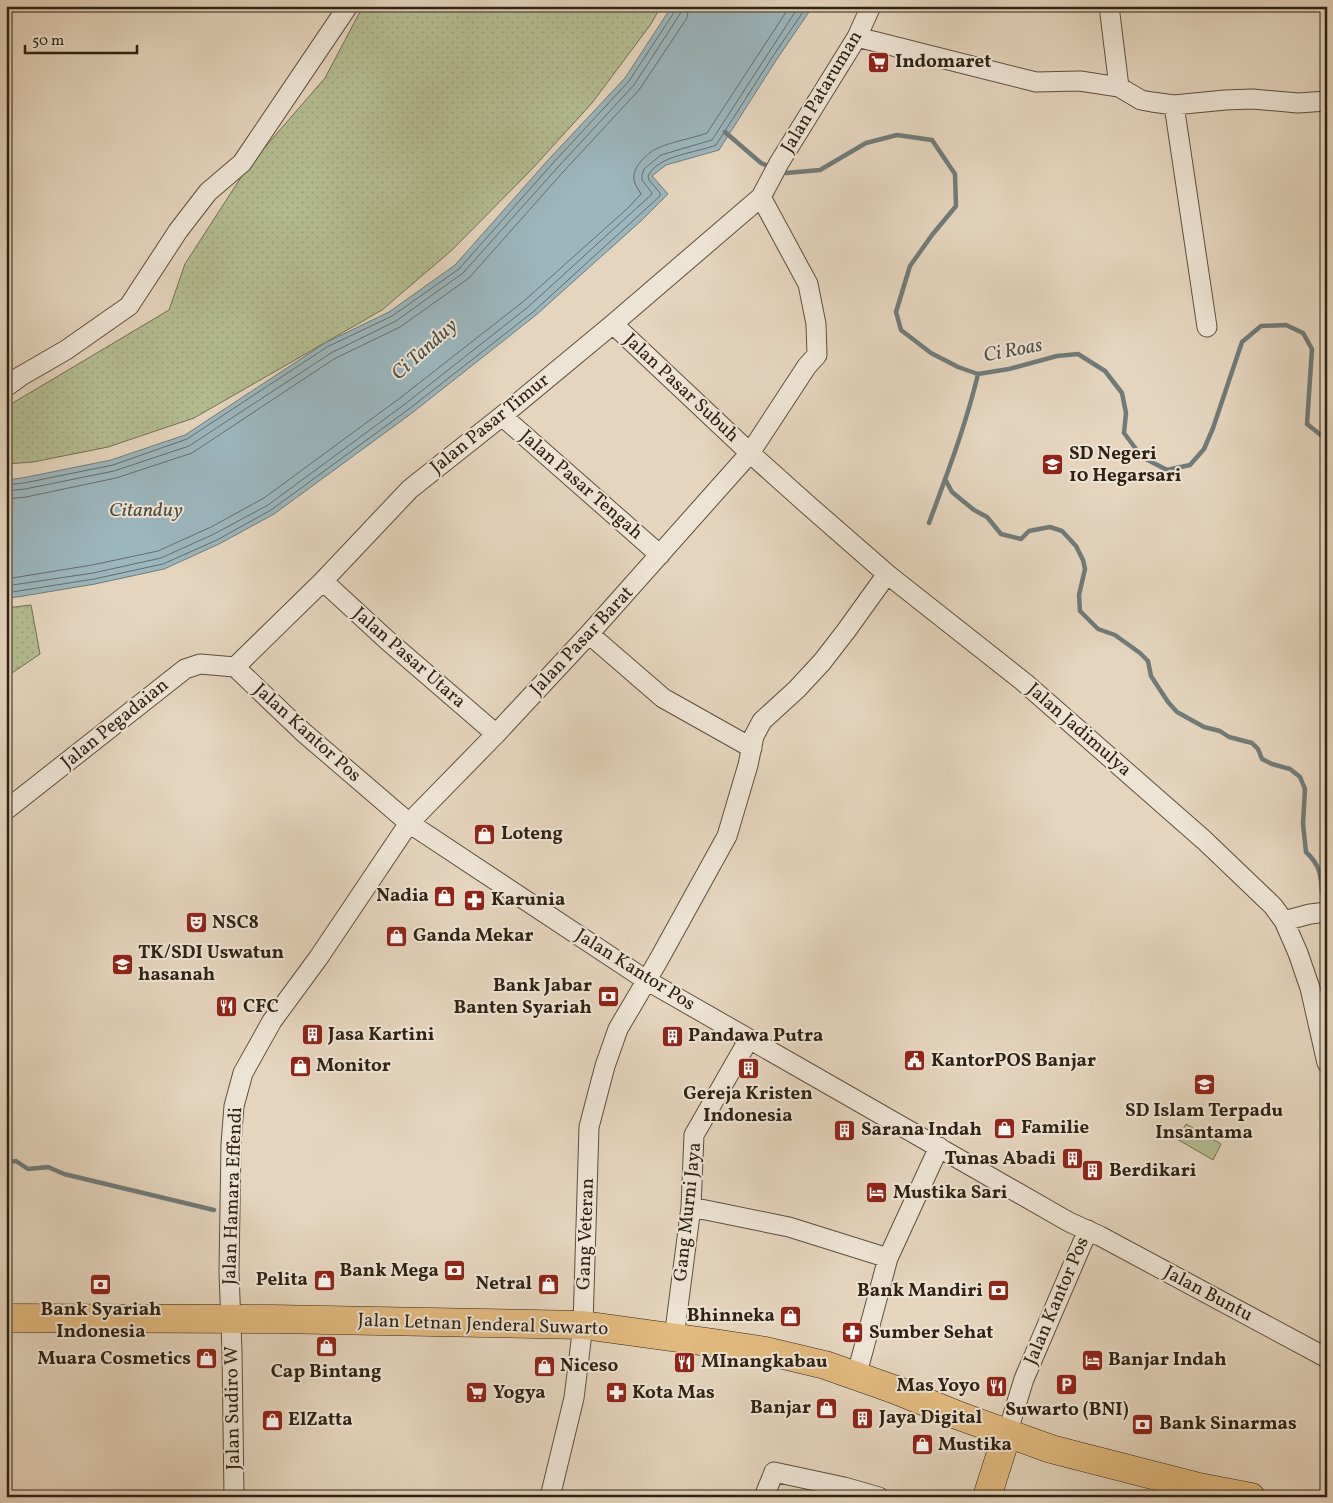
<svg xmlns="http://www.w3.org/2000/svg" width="1333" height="1503" font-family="Vollkorn,serif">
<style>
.grass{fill:url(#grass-dots);stroke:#727052}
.garden{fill:#b4bd92;stroke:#727052}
.water{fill:#9bb6bd;stroke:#707b79}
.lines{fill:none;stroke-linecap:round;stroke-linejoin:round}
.shore{stroke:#656c68;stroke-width:1}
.stream{stroke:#707b79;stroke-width:4.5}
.minor-casing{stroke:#5c4f3e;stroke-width:21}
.highway-casing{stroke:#2f2213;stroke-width:29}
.minor{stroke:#eee4d5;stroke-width:19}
.highway{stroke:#e2ba7f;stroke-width:28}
.labels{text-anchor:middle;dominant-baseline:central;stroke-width:4;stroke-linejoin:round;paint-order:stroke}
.poi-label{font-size:19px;font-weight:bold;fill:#2f2213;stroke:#eee4d5;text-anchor:start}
.street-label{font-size:19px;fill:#2f2213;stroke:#eee4d5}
.water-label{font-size:20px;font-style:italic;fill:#4f4e46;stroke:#eee4d5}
</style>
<defs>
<pattern id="grass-dots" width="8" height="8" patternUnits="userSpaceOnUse" patternTransform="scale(1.25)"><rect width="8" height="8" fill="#b4bd92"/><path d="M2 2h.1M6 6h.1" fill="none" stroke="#9ba27d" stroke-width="1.8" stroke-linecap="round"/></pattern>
</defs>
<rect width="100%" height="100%" fill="#e5d5be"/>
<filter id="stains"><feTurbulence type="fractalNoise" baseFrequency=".004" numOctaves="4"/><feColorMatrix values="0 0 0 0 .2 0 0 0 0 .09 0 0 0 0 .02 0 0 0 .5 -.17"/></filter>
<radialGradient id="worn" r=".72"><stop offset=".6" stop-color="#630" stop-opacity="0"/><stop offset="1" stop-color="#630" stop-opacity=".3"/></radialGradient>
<path class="grass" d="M 363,6 L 661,6 L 651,24 L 592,103 L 531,170 L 452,250 L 382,310 L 194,418 L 108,447 L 33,462 L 6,464 L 6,407 L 169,310 L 185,264 L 247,168 L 325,78 Z
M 31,605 L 40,654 L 6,677 L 6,608 Z"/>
<path class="garden" d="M 1186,1124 L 1221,1144 L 1213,1160 L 1177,1139 Z"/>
<path class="water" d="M 672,6 L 813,6 L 775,62 L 719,150 L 666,165 L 652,176 L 668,194 L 642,220 L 536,315 L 412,413 L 274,514 L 219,544 L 164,569 L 95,584 L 17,597 L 6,598 L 6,480 L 22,478 L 111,460 L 185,435 L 325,343 L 389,312 L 455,265 L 549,159 L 625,78 Z"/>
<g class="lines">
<path class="shore" d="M 6,485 L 24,483 L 113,465 L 187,439 L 327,347 L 392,316 L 459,269 L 553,163 L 629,81 L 675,11 L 676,6
M 6,491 L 25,489 L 114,471 L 189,446 L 331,353 L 396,321 L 463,273 L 558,167 L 634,85 L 680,14 L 682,6
M 6,499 L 26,497 L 116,478 L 192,453 L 334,359 L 400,327 L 469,278 L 563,172 L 639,90 L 687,18 L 689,6
M 6,579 L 92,565 L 158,551 L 211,527 L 264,498 L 400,398 L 524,301 L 629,207 L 641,194 C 639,190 635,186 634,180 C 632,167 647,153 658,148 C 673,141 691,139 707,133 L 790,6
M 6,586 L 93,573 L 161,558 L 214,534 L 268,505 L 405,404 L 528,307 L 651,195 L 652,193 L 642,180 L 642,175 L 644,169 L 661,155 L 712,140 L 799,6
M 6,593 L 94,579 L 163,564 L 217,540 L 271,510 L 409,409 L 533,312 L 660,196 L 660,193 L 649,180 L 648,176 C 658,155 696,153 716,145 L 771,59 L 807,6"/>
<path class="stream" d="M 725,132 L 761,163 L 773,168
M 780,171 L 786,173 L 820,170 L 866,143 L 897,135 L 932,140 L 955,174 L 956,206 L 932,235 L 910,266 L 896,312 L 901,330 L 931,353 L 958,367 L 978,374 L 1009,369 L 1057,356 L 1078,354 L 1105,371 L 1122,393 L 1126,413 L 1124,433 L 1142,457 L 1167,470 L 1190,465 L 1204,449 L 1213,428 L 1242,342 L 1261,326 L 1286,325 L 1303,333 L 1312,349 L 1307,424 L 1327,440
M 945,479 L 952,492 L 974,510 L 987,517 L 1001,534 L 1021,539 L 1029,531 L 1050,527 L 1062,531 L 1076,546 L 1083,560 L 1085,569 L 1079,595 L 1080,611 L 1098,629 L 1115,635 L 1140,653 L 1148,661 L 1151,676 L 1168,702 L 1177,712 L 1204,727 L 1220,731 L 1229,737 L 1252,743 L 1258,749 L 1262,759 L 1272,764 L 1290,769 L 1300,777 L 1305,789 L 1303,824 L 1306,852 C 1320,865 1321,875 1322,893
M 929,523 C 947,474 966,425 978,374
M 6,1162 L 16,1161 L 28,1169 L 48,1167 L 64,1174 L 214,1210"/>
<defs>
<path id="minor" d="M 1109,6 L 1119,87
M 857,37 L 1036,82 L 1080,81 L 1119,87 L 1141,100 L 1152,102 L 1174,105 L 1225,100 L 1252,99 L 1298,103 L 1327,101
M 1174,105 L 1207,327
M 613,324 L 750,453 L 808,505 L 887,574 L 1025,683 L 1204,840 L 1273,906 L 1284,921 L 1298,953 L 1310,988 L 1327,1063
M 6,387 L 21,376 L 66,350 L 129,306 L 178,231 L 208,192 L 242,163 L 348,6
M 502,416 L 660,555
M 323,581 L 387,640 L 496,734
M 589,634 L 663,698 L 752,748
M 235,667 L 303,732 L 409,823 L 646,980 L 1069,1222 L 1100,1236 L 1327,1358
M 235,667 L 323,581 L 410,489 L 502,416 L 613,324 L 761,197 L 779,163 L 857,37 L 871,6
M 6,810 L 185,669 L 200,664 L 235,667
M 1284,921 L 1310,914 L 1327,912
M 691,1207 L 789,1227 L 888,1258
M 674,1338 L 691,1207 L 694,1135 L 749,1039
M 856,1377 L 888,1258 L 939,1147
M 1007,1434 L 1024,1379 L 1088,1230
M 234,1497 L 232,1352 L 229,1272 L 231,1144 L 234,1106 L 243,1073 L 272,1021 L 319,957 L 409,823 L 496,734 L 589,634 L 750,453 L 807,366 L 817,355 L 816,324 L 808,284 L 761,197
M 550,1497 L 574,1398 L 583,1325 L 589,1127 L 605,1066 L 618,1029 L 658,961 L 727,836 L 748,765 L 754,736 L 762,721 L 797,689 L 822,662 L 846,631 L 887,574
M 764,1497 L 774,1472 L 844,1487 L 879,1497"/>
<path id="highway" d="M 6,1318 L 273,1319 L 583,1325 L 714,1343 L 766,1351 L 825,1365 L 896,1390 L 957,1415 L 1051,1449 L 1199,1487 L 1251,1497
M 987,1497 L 1007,1434"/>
</defs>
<use href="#minor" class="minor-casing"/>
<use href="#highway" class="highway-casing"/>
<use href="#minor" class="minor"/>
<use href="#highway" class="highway"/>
</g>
<defs>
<symbol id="supermarket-square" viewBox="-11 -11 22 22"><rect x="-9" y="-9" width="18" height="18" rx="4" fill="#8f2418" stroke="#eee4d5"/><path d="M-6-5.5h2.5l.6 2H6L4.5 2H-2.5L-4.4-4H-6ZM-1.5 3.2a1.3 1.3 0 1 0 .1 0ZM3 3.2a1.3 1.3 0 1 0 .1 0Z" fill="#fff"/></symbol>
<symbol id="school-square" viewBox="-11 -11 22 22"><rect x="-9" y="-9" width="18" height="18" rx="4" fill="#8f2418" stroke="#eee4d5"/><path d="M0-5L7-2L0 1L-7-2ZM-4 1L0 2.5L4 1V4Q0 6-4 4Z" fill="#fff"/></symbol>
<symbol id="shop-square" viewBox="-11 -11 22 22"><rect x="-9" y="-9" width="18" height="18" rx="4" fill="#8f2418" stroke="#eee4d5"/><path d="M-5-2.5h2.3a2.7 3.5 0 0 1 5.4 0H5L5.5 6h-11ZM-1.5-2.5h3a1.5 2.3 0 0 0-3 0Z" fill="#fff"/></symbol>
<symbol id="pharmacy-square" viewBox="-11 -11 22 22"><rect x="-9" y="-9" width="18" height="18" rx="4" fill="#8f2418" stroke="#eee4d5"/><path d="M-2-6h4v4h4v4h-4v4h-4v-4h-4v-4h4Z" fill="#fff"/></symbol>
<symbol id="theatre-square" viewBox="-11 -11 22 22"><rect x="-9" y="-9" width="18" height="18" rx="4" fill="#8f2418" stroke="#eee4d5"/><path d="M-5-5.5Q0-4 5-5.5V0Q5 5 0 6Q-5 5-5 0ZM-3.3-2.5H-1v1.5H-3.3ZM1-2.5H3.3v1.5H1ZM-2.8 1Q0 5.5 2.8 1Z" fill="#fff"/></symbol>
<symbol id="bank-square" viewBox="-11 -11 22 22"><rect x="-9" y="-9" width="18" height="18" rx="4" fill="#8f2418" stroke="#eee4d5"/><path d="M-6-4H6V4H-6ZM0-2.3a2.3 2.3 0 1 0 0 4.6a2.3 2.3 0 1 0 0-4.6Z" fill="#fff"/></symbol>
<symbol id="restaurant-square" viewBox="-11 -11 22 22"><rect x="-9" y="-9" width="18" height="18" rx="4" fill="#8f2418" stroke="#eee4d5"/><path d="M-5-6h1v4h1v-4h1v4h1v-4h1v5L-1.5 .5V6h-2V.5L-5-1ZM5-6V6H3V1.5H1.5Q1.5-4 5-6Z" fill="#fff"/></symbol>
<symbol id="building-square" viewBox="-11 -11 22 22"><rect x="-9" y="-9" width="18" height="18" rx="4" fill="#8f2418" stroke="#eee4d5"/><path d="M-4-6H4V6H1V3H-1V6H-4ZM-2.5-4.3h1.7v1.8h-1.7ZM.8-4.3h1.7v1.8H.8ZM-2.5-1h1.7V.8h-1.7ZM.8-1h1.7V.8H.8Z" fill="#fff"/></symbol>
<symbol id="civic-square" viewBox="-11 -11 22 22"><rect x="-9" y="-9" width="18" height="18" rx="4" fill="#8f2418" stroke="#eee4d5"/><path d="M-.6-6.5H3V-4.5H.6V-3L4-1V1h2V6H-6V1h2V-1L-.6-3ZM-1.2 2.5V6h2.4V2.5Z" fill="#fff"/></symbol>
<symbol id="hotel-square" viewBox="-11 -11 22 22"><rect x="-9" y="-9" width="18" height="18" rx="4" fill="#8f2418" stroke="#eee4d5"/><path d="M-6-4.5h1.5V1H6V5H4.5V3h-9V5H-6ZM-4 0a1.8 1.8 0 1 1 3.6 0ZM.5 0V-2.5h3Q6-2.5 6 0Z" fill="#fff"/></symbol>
<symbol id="parking-square" viewBox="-11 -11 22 22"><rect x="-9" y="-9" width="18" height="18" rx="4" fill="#8f2418" stroke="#eee4d5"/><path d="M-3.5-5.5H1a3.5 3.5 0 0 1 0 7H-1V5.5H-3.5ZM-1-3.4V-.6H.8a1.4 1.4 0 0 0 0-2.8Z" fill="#fff"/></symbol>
</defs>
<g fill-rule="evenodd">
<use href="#supermarket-square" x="866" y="50" width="25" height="25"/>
<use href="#school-square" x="1040" y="452" width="25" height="25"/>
<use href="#shop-square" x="472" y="822" width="25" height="25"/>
<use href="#shop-square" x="432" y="884" width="25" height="25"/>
<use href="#pharmacy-square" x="462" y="888" width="25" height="25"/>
<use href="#theatre-square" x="184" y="910" width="25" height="25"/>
<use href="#shop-square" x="384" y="924" width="25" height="25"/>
<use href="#school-square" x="110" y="952" width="25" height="25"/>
<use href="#bank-square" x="596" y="984" width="25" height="25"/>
<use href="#restaurant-square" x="214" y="994" width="25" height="25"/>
<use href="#building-square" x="300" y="1022" width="25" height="25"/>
<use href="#building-square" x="660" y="1024" width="25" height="25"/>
<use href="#civic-square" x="902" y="1048" width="25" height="25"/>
<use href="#shop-square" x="288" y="1054" width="25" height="25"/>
<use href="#building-square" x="736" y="1056" width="25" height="25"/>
<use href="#school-square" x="1192" y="1072" width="25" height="25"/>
<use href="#shop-square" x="992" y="1116" width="25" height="25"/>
<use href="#building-square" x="832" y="1118" width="25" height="25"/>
<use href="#building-square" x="1060" y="1146" width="25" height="25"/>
<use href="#building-square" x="1080" y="1158" width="25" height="25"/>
<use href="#hotel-square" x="864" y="1180" width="25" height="25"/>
<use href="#bank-square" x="442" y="1258" width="25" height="25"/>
<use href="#shop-square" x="312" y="1268" width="25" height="25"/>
<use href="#bank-square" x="88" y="1272" width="25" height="25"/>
<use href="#shop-square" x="536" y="1272" width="25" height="25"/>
<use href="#bank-square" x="986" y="1278" width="25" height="25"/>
<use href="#shop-square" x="778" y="1304" width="25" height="25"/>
<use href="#pharmacy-square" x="840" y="1320" width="25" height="25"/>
<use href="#shop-square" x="314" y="1334" width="25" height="25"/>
<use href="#shop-square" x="194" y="1346" width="25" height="25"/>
<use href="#hotel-square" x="1080" y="1348" width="25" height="25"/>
<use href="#restaurant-square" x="672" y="1350" width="25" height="25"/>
<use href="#shop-square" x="532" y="1354" width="25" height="25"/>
<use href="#parking-square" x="1054" y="1372" width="25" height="25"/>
<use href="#restaurant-square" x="984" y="1374" width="25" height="25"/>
<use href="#supermarket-square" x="464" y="1380" width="25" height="25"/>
<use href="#pharmacy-square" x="604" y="1380" width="25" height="25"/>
<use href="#shop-square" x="814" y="1396" width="25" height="25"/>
<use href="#building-square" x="850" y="1406" width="25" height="25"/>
<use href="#shop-square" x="260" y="1408" width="25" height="25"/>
<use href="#bank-square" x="1130" y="1412" width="25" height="25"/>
<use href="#shop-square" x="910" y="1432" width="25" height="25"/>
</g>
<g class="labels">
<g class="poi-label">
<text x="895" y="62">Indomaret</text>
<text x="1069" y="454">SD Negeri<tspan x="1069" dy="22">10 Hegarsari</tspan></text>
<text x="501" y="834">Loteng</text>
<text x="429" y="896" text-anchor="end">Nadia</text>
<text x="491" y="900">Karunia</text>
<text x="212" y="923">NSC8</text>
<text x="413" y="936">Ganda Mekar</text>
<text x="138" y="953">TK/SDI Uswatun<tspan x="138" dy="22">hasanah</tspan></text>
<text x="592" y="986" text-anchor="end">Bank Jabar<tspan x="592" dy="22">Banten Syariah</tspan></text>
<text x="243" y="1007">CFC</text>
<text x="328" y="1035">Jasa Kartini</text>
<text x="688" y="1036">Pandawa Putra</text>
<text x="931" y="1061">KantorPOS Banjar</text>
<text x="316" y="1066">Monitor</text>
<text x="748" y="1094" text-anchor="middle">Gereja Kristen<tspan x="748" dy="22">Indonesia</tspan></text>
<text x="1204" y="1111" text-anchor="middle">SD Islam Terpadu<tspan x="1204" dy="22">Insantama</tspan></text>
<text x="1021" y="1128">Familie</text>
<text x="861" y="1130">Sarana Indah</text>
<text x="1056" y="1159" text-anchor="end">Tunas Abadi</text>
<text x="1109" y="1171">Berdikari</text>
<text x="893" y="1193">Mustika Sari</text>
<text x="439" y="1271" text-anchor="end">Bank Mega</text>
<text x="308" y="1280" text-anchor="end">Pelita</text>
<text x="532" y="1284" text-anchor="end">Netral</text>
<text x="983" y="1291" text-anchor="end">Bank Mandiri</text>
<text x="101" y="1310" text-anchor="middle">Bank Syariah<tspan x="101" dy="22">Indonesia</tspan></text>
<text x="775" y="1316" text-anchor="end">Bhinneka</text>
<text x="869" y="1333">Sumber Sehat</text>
<text x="191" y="1359" text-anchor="end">Muara Cosmetics</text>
<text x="1108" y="1360">Banjar Indah</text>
<text x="701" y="1362">MInangkabau</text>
<text x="560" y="1366">Niceso</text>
<text x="326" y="1372" text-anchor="middle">Cap Bintang</text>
<text x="980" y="1386" text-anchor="end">Mas Yoyo</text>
<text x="493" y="1393">Yogya</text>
<text x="632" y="1393">Kota Mas</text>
<text x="811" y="1408" text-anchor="end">Banjar</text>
<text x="1067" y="1410" text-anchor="middle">Suwarto (BNI)</text>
<text x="879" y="1418">Jaya Digital</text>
<text x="288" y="1420">ElZatta</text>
<text x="1159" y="1424">Bank Sinarmas</text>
<text x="938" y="1445">Mustika</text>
</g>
<g class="street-label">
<text transform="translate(822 92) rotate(-59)">Jalan Pataruman</text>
<text transform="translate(681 388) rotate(43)">Jalan Pasar Subuh</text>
<text transform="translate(490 424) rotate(-39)">Jalan Pasar Timur</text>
<text transform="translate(581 485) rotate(41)">Jalan Pasar Tengah</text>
<text transform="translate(582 641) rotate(-47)">Jalan Pasar Barat</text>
<text transform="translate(409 658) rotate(41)">Jalan Pasar Utara</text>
<text transform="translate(115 724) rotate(-39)">Jalan Pegadaian</text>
<text transform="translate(1079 730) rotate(41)">Jalan Jadimulya</text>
<text transform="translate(307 733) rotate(42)">Jalan Kantor Pos</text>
<text transform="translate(635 970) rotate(32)">Jalan Kantor Pos</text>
<text transform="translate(233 1196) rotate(-88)">Jalan Hamara Effendi</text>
<text transform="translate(688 1212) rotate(-84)">Gang Murni Jaya</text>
<text transform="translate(586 1234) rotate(-88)">Gang Veteran</text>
<text transform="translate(1208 1294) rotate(28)">Jalan Buntu</text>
<text transform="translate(1057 1301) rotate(-67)">Jalan Kantor Pos</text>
<text transform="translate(483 1325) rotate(2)">Jalan Letnan Jenderal Suwarto</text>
<text transform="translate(233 1408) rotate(-91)">Jalan Sudiro W</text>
</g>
<g class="water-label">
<text transform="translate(425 350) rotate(-42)">Ci Tanduy</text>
<text transform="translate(1013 351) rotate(-11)">Ci Roas</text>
<text x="146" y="511">Citanduy</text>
</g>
</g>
<rect width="1333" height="1503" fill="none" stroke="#e5d5be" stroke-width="25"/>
<rect x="8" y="8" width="1318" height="1488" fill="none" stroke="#2f2213" stroke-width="2.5"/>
<rect x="12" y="12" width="1308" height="1478" fill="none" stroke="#2f2213"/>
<path d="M25 45v8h112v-8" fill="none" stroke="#2f2213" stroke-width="2.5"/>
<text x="32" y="45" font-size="15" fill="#2f2213" stroke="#eee4d5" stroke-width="4" paint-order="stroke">50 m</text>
<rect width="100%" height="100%" filter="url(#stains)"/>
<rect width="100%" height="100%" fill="url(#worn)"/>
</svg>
